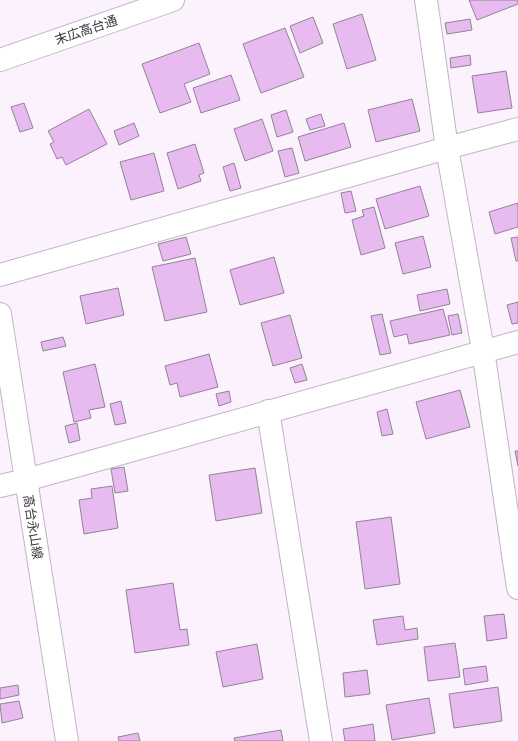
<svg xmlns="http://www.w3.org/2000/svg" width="518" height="741" font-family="'Zilla Slab','Noto Sans JP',serif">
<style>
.building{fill:#e7baf0;stroke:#928495}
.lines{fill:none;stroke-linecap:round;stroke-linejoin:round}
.street-casing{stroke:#c2b4c5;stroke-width:24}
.secondary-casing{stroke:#c2b4c5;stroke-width:24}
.street{stroke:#fff;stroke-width:22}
.secondary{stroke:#fff;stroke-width:22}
.labels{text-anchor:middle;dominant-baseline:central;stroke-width:3;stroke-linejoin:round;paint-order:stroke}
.street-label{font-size:13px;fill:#3c373e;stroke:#fff}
</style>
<rect width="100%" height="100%" fill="#fbf2fd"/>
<path class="building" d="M 469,0 L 518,0 L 518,4 L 477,20 Z
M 362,14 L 376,60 L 347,69 L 333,24 Z
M 313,17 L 323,43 L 300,53 L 290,26 Z
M 470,19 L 472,30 L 447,34 L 445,23 Z
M 285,28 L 304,77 L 261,93 L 243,44 Z
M 199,43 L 210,74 L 184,84 L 191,102 L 160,113 L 142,64 Z
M 470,55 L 471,65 L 451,68 L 450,58 Z
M 506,71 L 512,108 L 478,113 L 472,76 Z
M 231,75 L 240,100 L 201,113 L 193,88 Z
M 412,99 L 420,131 L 376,142 L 368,110 Z
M 24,103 L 33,128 L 20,132 L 11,107 Z
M 89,109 L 107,144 L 66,165 L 62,157 L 57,159 L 50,144 L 54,142 L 48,131 Z
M 286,110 L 293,132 L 277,137 L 271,115 Z
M 321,114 L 325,126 L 310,130 L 306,119 Z
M 262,119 L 273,151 L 245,161 L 234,129 Z
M 134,123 L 139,136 L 119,145 L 114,131 Z
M 344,123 L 351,147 L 305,161 L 298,137 Z
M 195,144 L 204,173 L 199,175 L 201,181 L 178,189 L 167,153 Z
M 292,148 L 299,173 L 285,177 L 278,151 Z
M 154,153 L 164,191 L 131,200 L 120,162 Z
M 234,163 L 241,188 L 230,191 L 223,167 Z
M 420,186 L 429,216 L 385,229 L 376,199 Z
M 351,191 L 356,211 L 345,213 L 341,193 Z
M 518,203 L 518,227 L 495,234 L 489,212 Z
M 374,207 L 385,248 L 361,255 L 352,220 L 364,216 L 362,210 Z
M 423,236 L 431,267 L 403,274 L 395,243 Z
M 186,237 L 191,254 L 163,261 L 158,244 Z
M 518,237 L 518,261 L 516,261 L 511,238 Z
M 274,257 L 284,293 L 240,305 L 230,270 Z
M 195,258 L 207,312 L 165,321 L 152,267 Z
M 118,288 L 124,315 L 86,324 L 80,296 Z
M 447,289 L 450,304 L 420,311 L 417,295 Z
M 518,302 L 518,323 L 512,324 L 507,305 Z
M 443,309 L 450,335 L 409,344 L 407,334 L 394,337 L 390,321 Z
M 382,314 L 391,353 L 380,355 L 371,316 Z
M 458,314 L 462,333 L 452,335 L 448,316 Z
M 290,315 L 302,358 L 273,366 L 261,323 Z
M 63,337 L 66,346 L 43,351 L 41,342 Z
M 209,354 L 218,387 L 180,397 L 177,383 L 170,385 L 165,366 Z
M 95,364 L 105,407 L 89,410 L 91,418 L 74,422 L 63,372 Z
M 302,364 L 307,380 L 295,383 L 290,368 Z
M 460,390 L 470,427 L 426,439 L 416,402 Z
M 229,391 L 231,402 L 219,406 L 216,394 Z
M 121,401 L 126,423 L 115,425 L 110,404 Z
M 387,409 L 393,434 L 382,436 L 377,412 Z
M 77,423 L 80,440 L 69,443 L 65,426 Z
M 515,451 L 518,451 L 518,466 Z
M 124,467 L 128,491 L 115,493 L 111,469 Z
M 255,468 L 262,513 L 216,521 L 209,475 Z
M 112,486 L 118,528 L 84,534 L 79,500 L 92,498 L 91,489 Z
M 391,517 L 400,584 L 365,589 L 356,522 Z
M 173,583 L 180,630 L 187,629 L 189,645 L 135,653 L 126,590 Z
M 504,614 L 507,638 L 487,641 L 484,616 Z
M 403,616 L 405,630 L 417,628 L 418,639 L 377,645 L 373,620 Z
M 455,643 L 460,677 L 428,681 L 424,647 Z
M 257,644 L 263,679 L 223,687 L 216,652 Z
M 486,666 L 488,681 L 465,685 L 463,669 Z
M 367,670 L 370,694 L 345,697 L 343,673 Z
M 18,685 L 19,695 L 0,699 L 0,688 Z
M 498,687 L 502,721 L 454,728 L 449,694 Z
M 429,698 L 435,733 L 392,740 L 386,705 Z
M 19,701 L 23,718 L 2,723 L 0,704 Z
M 373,724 L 375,741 L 345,741 L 343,729 Z
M 281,730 L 283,741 L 235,741 L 234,738 Z
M 138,733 L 140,741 L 119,741 L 118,737 Z"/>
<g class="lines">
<defs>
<path id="street" d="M 426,0 L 447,148 L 483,350 L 518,588
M 0,275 L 447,148 L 518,129
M 268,411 L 321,741
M 0,486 L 26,480 L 518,342"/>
<path id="secondary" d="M 0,60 L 173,0
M 0,314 L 67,741"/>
</defs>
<use href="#street" class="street-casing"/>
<use href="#secondary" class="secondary-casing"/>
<use href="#street" class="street"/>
<use href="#secondary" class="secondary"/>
</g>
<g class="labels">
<g class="street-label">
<text transform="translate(86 30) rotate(-19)">末広高台通</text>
<text transform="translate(33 527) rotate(81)">高台永山線</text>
</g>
</g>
</svg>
